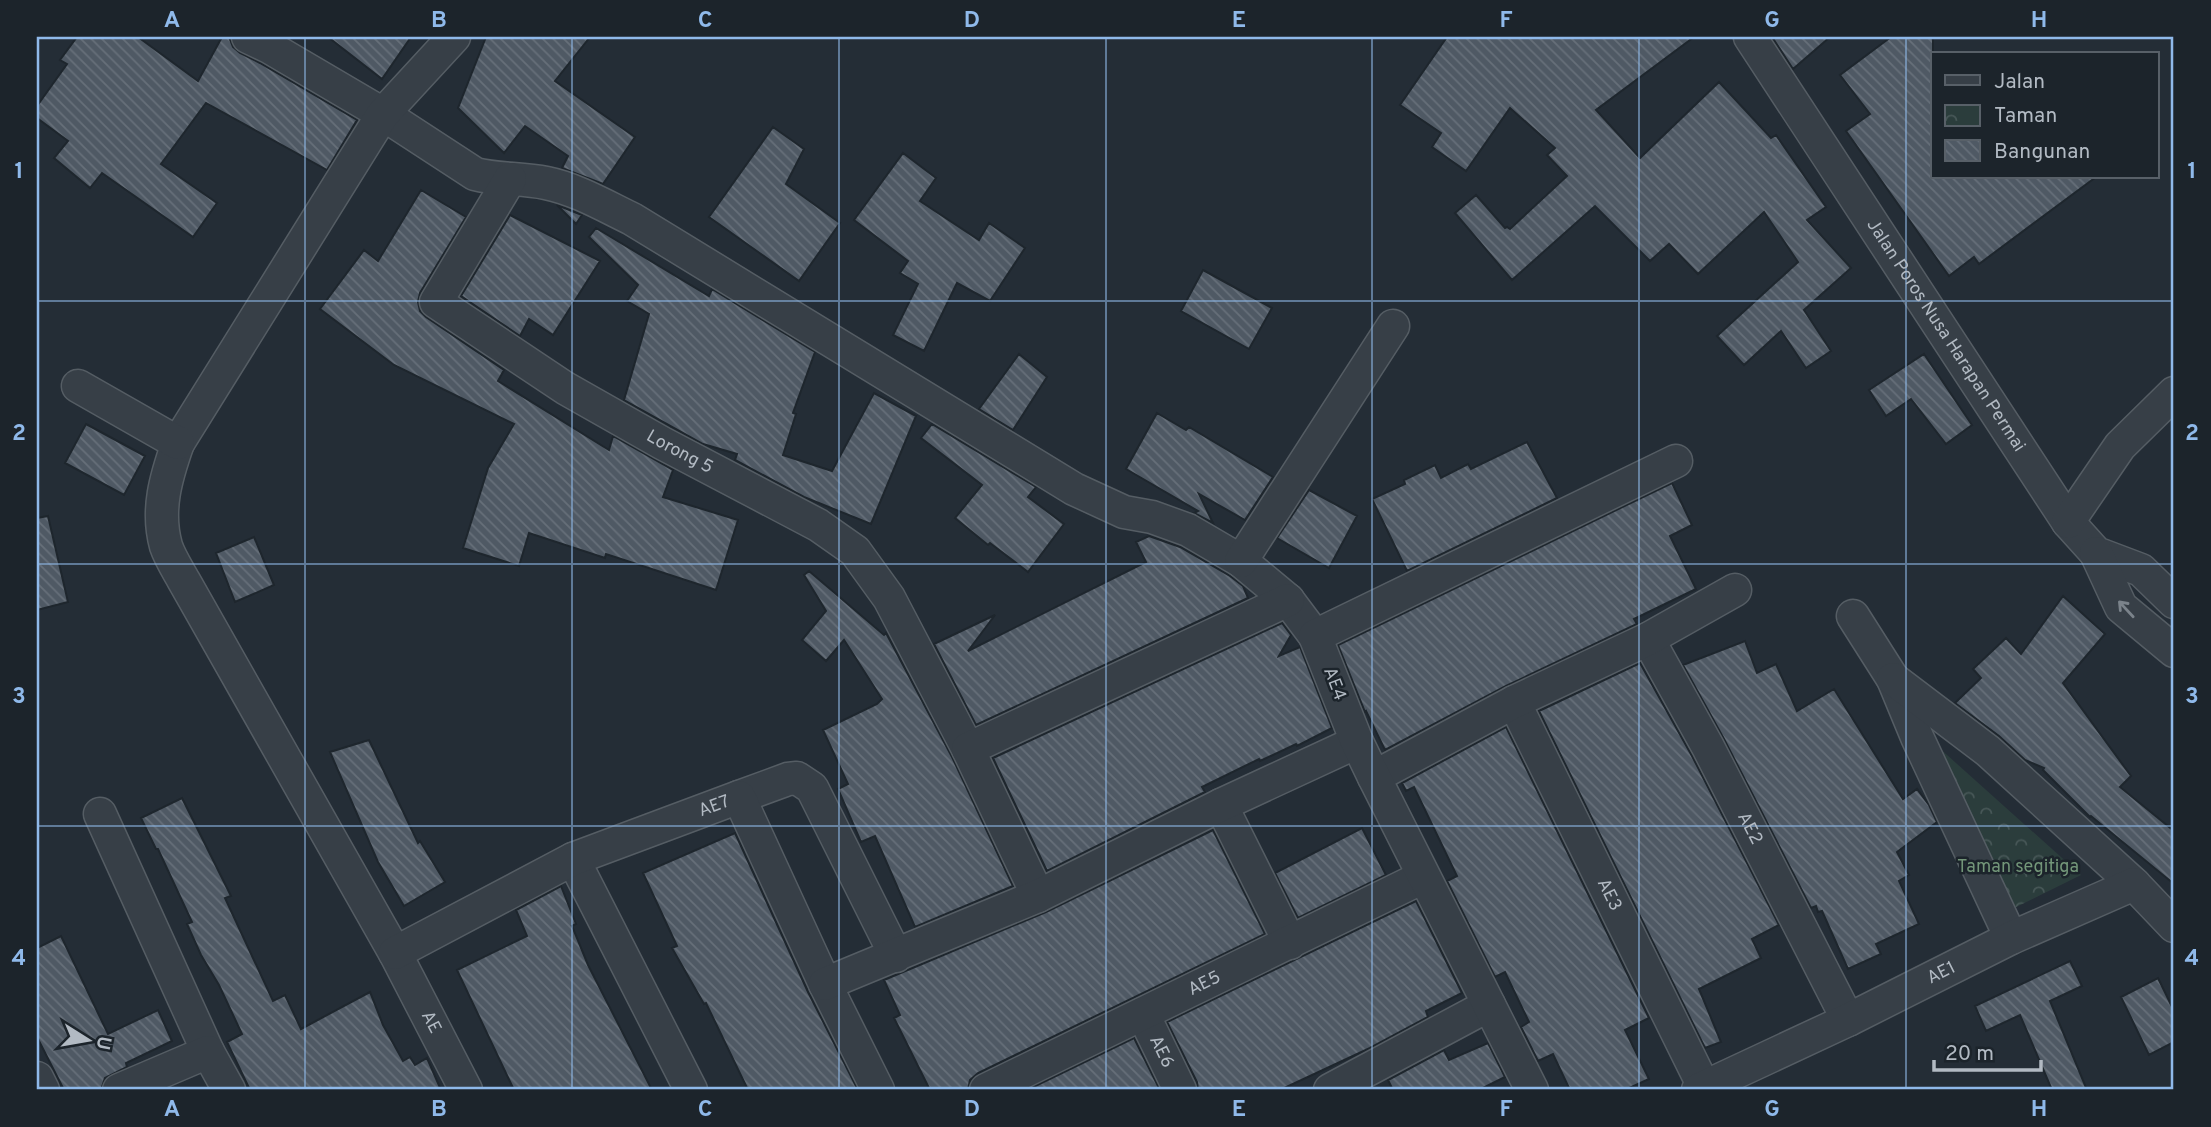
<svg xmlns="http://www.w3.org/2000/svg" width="2211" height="1127" font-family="Overpass,sans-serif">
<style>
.park{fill:url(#park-crowns)}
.building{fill:url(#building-back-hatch);stroke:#1e262d;stroke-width:2}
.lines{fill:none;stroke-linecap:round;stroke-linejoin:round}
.street-casing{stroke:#555d64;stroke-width:35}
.street{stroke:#373f47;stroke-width:32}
.oneway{stroke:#7b838b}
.grid{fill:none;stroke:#8fb9ea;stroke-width:2;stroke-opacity:0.55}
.labels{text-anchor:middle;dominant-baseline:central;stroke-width:5;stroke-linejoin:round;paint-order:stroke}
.street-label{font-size:18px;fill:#b2bac3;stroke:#1c242b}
.park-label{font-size:18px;fill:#739679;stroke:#1c242b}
.neatline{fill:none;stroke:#8fb9ea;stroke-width:2.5}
.grid-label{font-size:23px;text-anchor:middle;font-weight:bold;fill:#8fb9ea}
</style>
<defs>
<pattern id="park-crowns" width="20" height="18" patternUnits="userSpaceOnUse" patternTransform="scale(1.75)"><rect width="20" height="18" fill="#2b3d3c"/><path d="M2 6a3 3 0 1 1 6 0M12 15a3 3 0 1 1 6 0" fill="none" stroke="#475757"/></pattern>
<pattern id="building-back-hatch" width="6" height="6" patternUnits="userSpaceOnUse" patternTransform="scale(1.75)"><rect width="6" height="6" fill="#4f5964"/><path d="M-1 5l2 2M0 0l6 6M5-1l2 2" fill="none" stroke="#666f79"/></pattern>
</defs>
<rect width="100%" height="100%" fill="#242d36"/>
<path class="park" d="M 1918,729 L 2081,875 L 2000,915 Z"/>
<path class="building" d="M 77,37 L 138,37 L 198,81 L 222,37 L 229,37 L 233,47 L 240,53 L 260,63 L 357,120 L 327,170 L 206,103 L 161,164 L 217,203 L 193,237 L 102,173 L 90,188 L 54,158 L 68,141 L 37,118 L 37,106 L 67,64 L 60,60 Z
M 328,37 L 411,37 L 382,79 Z
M 486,37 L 590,37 L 555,81 L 635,137 L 603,184 L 562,168 L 568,156 L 525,126 L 504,153 L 458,108 Z
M 1447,37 L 1694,37 L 1596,110 L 1640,158 L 1719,82 L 1771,138 L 1776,135 L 1826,207 L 1807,220 L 1851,268 L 1804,310 L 1831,351 L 1806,368 L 1781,331 L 1744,365 L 1717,336 L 1798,262 L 1764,212 L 1698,274 L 1669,244 L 1650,261 L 1595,206 L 1512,280 L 1455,213 L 1476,195 L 1505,228 L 1507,227 L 1510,229 L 1567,176 L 1547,155 L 1555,148 L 1510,108 L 1466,171 L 1432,147 L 1441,133 L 1400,105 Z
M 1772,37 L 1830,37 L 1793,69 Z
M 1891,37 L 1933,37 L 1933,177 L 2096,177 L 1979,264 L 1974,257 L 1949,276 L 1846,131 L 1870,114 L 1840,75 Z
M 773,127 L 804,149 L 786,184 L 840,223 L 799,281 L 709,217 Z
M 903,153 L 936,178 L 920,201 L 979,240 L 989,223 L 1025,248 L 990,301 L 957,283 L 924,351 L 893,335 L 918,284 L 900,273 L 908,261 L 854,220 Z
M 421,190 L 466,217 L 420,293 L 418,302 L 420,311 L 426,317 L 504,370 L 498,381 L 609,450 L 613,436 L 673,470 L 663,497 L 738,520 L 716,590 L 606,554 L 605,558 L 529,533 L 519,566 L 463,548 L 488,468 L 514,424 L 394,365 L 320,309 L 364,250 L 378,261 Z
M 557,205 L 582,215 L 576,224 Z
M 510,215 L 600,261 L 553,335 L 529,319 L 520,336 L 461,296 Z
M 596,228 L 709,296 L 712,289 L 815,352 L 793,413 L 796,414 L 783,455 L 832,471 L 874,393 L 916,416 L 871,524 L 804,497 L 735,460 L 737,454 L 703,444 L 624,400 L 649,314 L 627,301 L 638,285 L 589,237 Z
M 1203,270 L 1272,308 L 1249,349 L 1181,311 Z
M 1019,354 L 1047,377 L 1013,430 L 979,409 Z
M 1924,354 L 1972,425 L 1946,444 L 1911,399 L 1886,416 L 1869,390 Z
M 1157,413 L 1186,430 L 1189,427 L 1273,477 L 1245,520 L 1199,494 L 1213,523 L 1194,513 L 1198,511 L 1126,469 Z
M 86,424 L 145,456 L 124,495 L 65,463 Z
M 932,424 L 1036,487 L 1028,497 L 1064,524 L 1028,572 L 990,543 L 988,545 L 955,518 L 982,485 L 921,438 Z
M 1527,442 L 1557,498 L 1407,571 L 1372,499 L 1405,484 L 1404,480 L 1435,465 L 1441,478 L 1468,464 L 1471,469 Z
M 1672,483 L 1692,525 L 1670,536 L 1696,589 L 1634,619 L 1637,624 L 1506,686 L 1385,750 L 1366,711 L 1365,712 L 1338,645 Z
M 1309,490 L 1357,516 L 1329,568 L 1277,538 Z
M 48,516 L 68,602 L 37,610 L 37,518 Z
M 1149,536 L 1180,547 L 1230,576 L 1243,586 L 1248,598 L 976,725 L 934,644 L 995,615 L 968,651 L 1146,562 L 1136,542 Z
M 254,537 L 274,585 L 235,602 L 216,553 Z
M 809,571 L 884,635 L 886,633 L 952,757 L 1013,886 L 915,927 L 875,836 L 861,842 L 838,789 L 848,784 L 823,730 L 877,704 L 882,699 L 844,640 L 826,661 L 802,640 L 826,611 L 804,575 Z
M 2063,596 L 2105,634 L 2063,683 L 2131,776 L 2120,787 L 2174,831 L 2174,884 L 2091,816 L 2090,817 L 2043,770 L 2044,768 L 2025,760 L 1999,736 L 1955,703 L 1981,678 L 1973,669 L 2006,638 L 2021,654 Z
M 1282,623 L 1291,635 L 1279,656 L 1300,647 L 1332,728 L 1297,746 L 1296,744 L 1260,761 L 1259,759 L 1202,787 L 1205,792 L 1047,871 L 993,758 Z
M 1745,641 L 1757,673 L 1776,664 L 1797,711 L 1834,689 L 1903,799 L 1917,789 L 1929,805 L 1937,822 L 1897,852 L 1909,875 L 1899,881 L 1919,924 L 1876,944 L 1881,954 L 1848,969 L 1822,911 L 1818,912 L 1816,906 L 1811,908 L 1724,739 L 1683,665 Z
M 1640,663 L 1692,756 L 1779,925 L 1752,939 L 1761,958 L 1699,989 L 1721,1042 L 1705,1048 L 1539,711 Z
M 1506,727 L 1649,1018 L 1625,1030 L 1649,1079 L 1625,1090 L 1570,1090 L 1553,1054 L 1538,1061 L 1521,1027 L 1529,1022 L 1505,972 L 1495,977 L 1447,881 L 1457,876 L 1414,787 L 1406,791 L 1402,783 Z
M 369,740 L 418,843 L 420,841 L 445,882 L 404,906 L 378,862 L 330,752 Z
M 182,798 L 231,896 L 225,898 L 273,1001 L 285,995 L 301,1029 L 370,992 L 383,1025 L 403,1061 L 410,1057 L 415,1065 L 427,1058 L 441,1090 L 250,1090 L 227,1042 L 242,1034 L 219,985 L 201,955 L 187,924 L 192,922 L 158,849 L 156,849 L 141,818 Z
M 1362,828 L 1386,875 L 1298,918 L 1275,873 Z
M 1213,830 L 1265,934 L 978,1073 L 970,1080 L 968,1090 L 930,1090 L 894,1018 L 900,1015 L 884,980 L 1046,912 Z
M 735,833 L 808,992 L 858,1090 L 748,1090 L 706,1003 L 704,1004 L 672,948 L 677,946 L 643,873 Z
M 561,886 L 576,924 L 572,926 L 588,965 L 652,1090 L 514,1090 L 457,970 L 527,936 L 516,910 Z
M 1416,901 L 1462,993 L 1426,1011 L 1428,1017 L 1370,1048 L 1280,1090 L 1198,1090 L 1197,1082 L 1167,1022 Z
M 61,936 L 108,1034 L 158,1010 L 172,1041 L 126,1063 L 127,1067 L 105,1078 L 101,1090 L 64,1090 L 37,1037 L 37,948 Z
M 2070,961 L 2082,986 L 2050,1001 L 2087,1090 L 2052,1090 L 2020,1015 L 1986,1031 L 1975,1006 Z
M 2158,978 L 2174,1011 L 2174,1042 L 2149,1055 L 2121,997 Z
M 1134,1038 L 1160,1090 L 1027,1090 Z
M 1488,1043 L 1505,1077 L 1479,1090 L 1393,1090 L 1388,1080 L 1444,1050 L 1449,1060 Z"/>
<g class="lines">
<defs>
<g id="street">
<path d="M 248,37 L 269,47 L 383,114 L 475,174 C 498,180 522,178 546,183 C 576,189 605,206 632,219 L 1074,489 L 1124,512 L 1152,517 L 1188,530 L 1241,561 L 1288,600 L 1315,636"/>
<path id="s1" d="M 454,37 L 383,114 L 178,443 C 166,477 156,510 166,546 C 170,558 178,570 184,581 L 395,953 L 466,1090"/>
<path id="s2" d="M 1750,37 L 2068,522 L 2096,553 L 2141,570 L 2174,602"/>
<path id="s3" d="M 510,179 L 436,302 L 565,388 L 662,443 L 818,525 L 855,551 L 889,598 L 968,749"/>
<path d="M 78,386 L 178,443"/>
<path d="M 2068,522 L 2120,446 L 2174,393"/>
<path d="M 2096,553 L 2121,607 L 2174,651"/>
<path d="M 1241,561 L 1393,326"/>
<path d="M 1853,616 L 1893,679 L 1917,737 L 2011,938"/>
<path id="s4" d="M 1648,639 L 1708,747 L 1848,1020"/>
<path d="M 1893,679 L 1988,751 L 2134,884"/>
<path id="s5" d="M 1514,702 L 1704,1087"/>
<path d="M 1374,777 L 1514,702 L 1648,639 L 1735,590"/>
<path d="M 739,797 L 788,779 L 797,778 L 812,788 L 896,956"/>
<path d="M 1221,805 L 1290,943"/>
<path d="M 100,814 L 208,1052"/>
<path d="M 573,859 L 691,1090"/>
<path d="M 1038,896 L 968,749 L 1288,600"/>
<path id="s6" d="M 395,953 L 573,859 L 739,797 L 825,984 L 878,1090"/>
<path d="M 825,984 L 1038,896 L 1221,805 L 1357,742"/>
<path id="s7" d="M 1143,1014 L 1180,1090"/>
<path d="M 37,1078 L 43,1090"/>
<path d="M 119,1090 L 208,1052 L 229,1090"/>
<path id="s8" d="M 986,1090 L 1423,877"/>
<path d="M 1330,1090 L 1489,1005"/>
<path d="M 1532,1090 L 1374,777 L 1357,742 L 1315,636 L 1676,461"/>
<path id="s9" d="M 1698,1090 L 1848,1020 L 2011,938 L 2134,884 L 2174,926"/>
</g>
</defs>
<use href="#street" class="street-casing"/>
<use href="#street" class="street"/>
</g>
<defs><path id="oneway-shaft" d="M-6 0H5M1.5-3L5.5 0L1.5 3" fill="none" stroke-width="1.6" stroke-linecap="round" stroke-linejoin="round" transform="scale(1.75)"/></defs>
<use class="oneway" href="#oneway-shaft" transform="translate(2126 609) rotate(-133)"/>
<path class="grid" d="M 305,37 L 305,1090M 572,37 L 572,1090M 839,37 L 839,1090M 1106,37 L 1106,1090M 1372,37 L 1372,1090M 1639,37 L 1639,1090M 1906,37 L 1906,1090M 37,301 L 2174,301M 37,564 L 2174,564M 37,826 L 2174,826"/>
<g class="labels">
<g class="street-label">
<text stroke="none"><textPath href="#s2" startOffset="357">Jalan Poros Nusa Harapan Permai</textPath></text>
<text stroke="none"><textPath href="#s3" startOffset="430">Lorong 5</textPath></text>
<text transform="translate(1334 684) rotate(69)">AE4</text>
<text stroke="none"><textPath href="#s6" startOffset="352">AE7</textPath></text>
<text stroke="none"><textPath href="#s4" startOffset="215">AE2</textPath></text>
<text stroke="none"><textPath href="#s5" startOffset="215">AE3</textPath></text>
<text stroke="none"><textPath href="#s9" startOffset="270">AE1</textPath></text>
<text stroke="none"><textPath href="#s8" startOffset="243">AE5</textPath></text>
<text stroke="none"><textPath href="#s1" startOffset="1143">AE</textPath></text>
<text stroke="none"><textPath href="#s7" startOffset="42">AE6</textPath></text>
</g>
<g class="park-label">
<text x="2018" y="867">Taman segitiga</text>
</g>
</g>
<rect width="2211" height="1127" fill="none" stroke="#1c242b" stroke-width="77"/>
<rect x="1931" y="52" width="228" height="126" fill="#1c242b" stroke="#586068" stroke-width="2"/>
<rect x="1945" y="75" width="35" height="10" fill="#373f47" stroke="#586068" stroke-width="2"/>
<text x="1994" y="88" font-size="21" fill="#b2bac3">Jalan</text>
<rect x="1945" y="105" width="35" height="21" fill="url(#park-crowns)" stroke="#586068" stroke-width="2"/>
<text x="1994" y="122" font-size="21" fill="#b2bac3">Taman</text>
<rect x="1945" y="140" width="35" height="21" fill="url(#building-back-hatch)" stroke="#586068" stroke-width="2"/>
<text x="1994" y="158" font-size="21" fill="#b2bac3">Bangunan</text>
<g transform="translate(88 1040) rotate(101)" stroke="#1c242b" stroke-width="5" paint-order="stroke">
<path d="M0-5L12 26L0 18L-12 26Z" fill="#b2bac3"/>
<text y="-10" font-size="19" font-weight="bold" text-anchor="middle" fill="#b2bac3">U</text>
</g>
<path d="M1934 1060v10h107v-10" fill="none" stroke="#b2bac3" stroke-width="3.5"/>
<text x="1945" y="1060" font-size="21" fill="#b2bac3" stroke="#1c242b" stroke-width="5" paint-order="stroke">20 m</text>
<rect x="38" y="38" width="2134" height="1050" class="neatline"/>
<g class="grid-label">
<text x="172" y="27">A</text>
<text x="439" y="27">B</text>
<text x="705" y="27">C</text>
<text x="972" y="27">D</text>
<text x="1239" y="27">E</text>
<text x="1506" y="27">F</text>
<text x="1772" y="27">G</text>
<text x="2039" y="27">H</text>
<text x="19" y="178">1</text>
<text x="2192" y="178">1</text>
<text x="19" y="440">2</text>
<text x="2192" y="440">2</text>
<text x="19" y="703">3</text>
<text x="2192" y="703">3</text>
<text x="19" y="965">4</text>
<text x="2192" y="965">4</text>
<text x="172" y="1116">A</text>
<text x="439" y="1116">B</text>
<text x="705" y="1116">C</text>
<text x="972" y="1116">D</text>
<text x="1239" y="1116">E</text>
<text x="1506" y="1116">F</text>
<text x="1772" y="1116">G</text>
<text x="2039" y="1116">H</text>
</g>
</svg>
